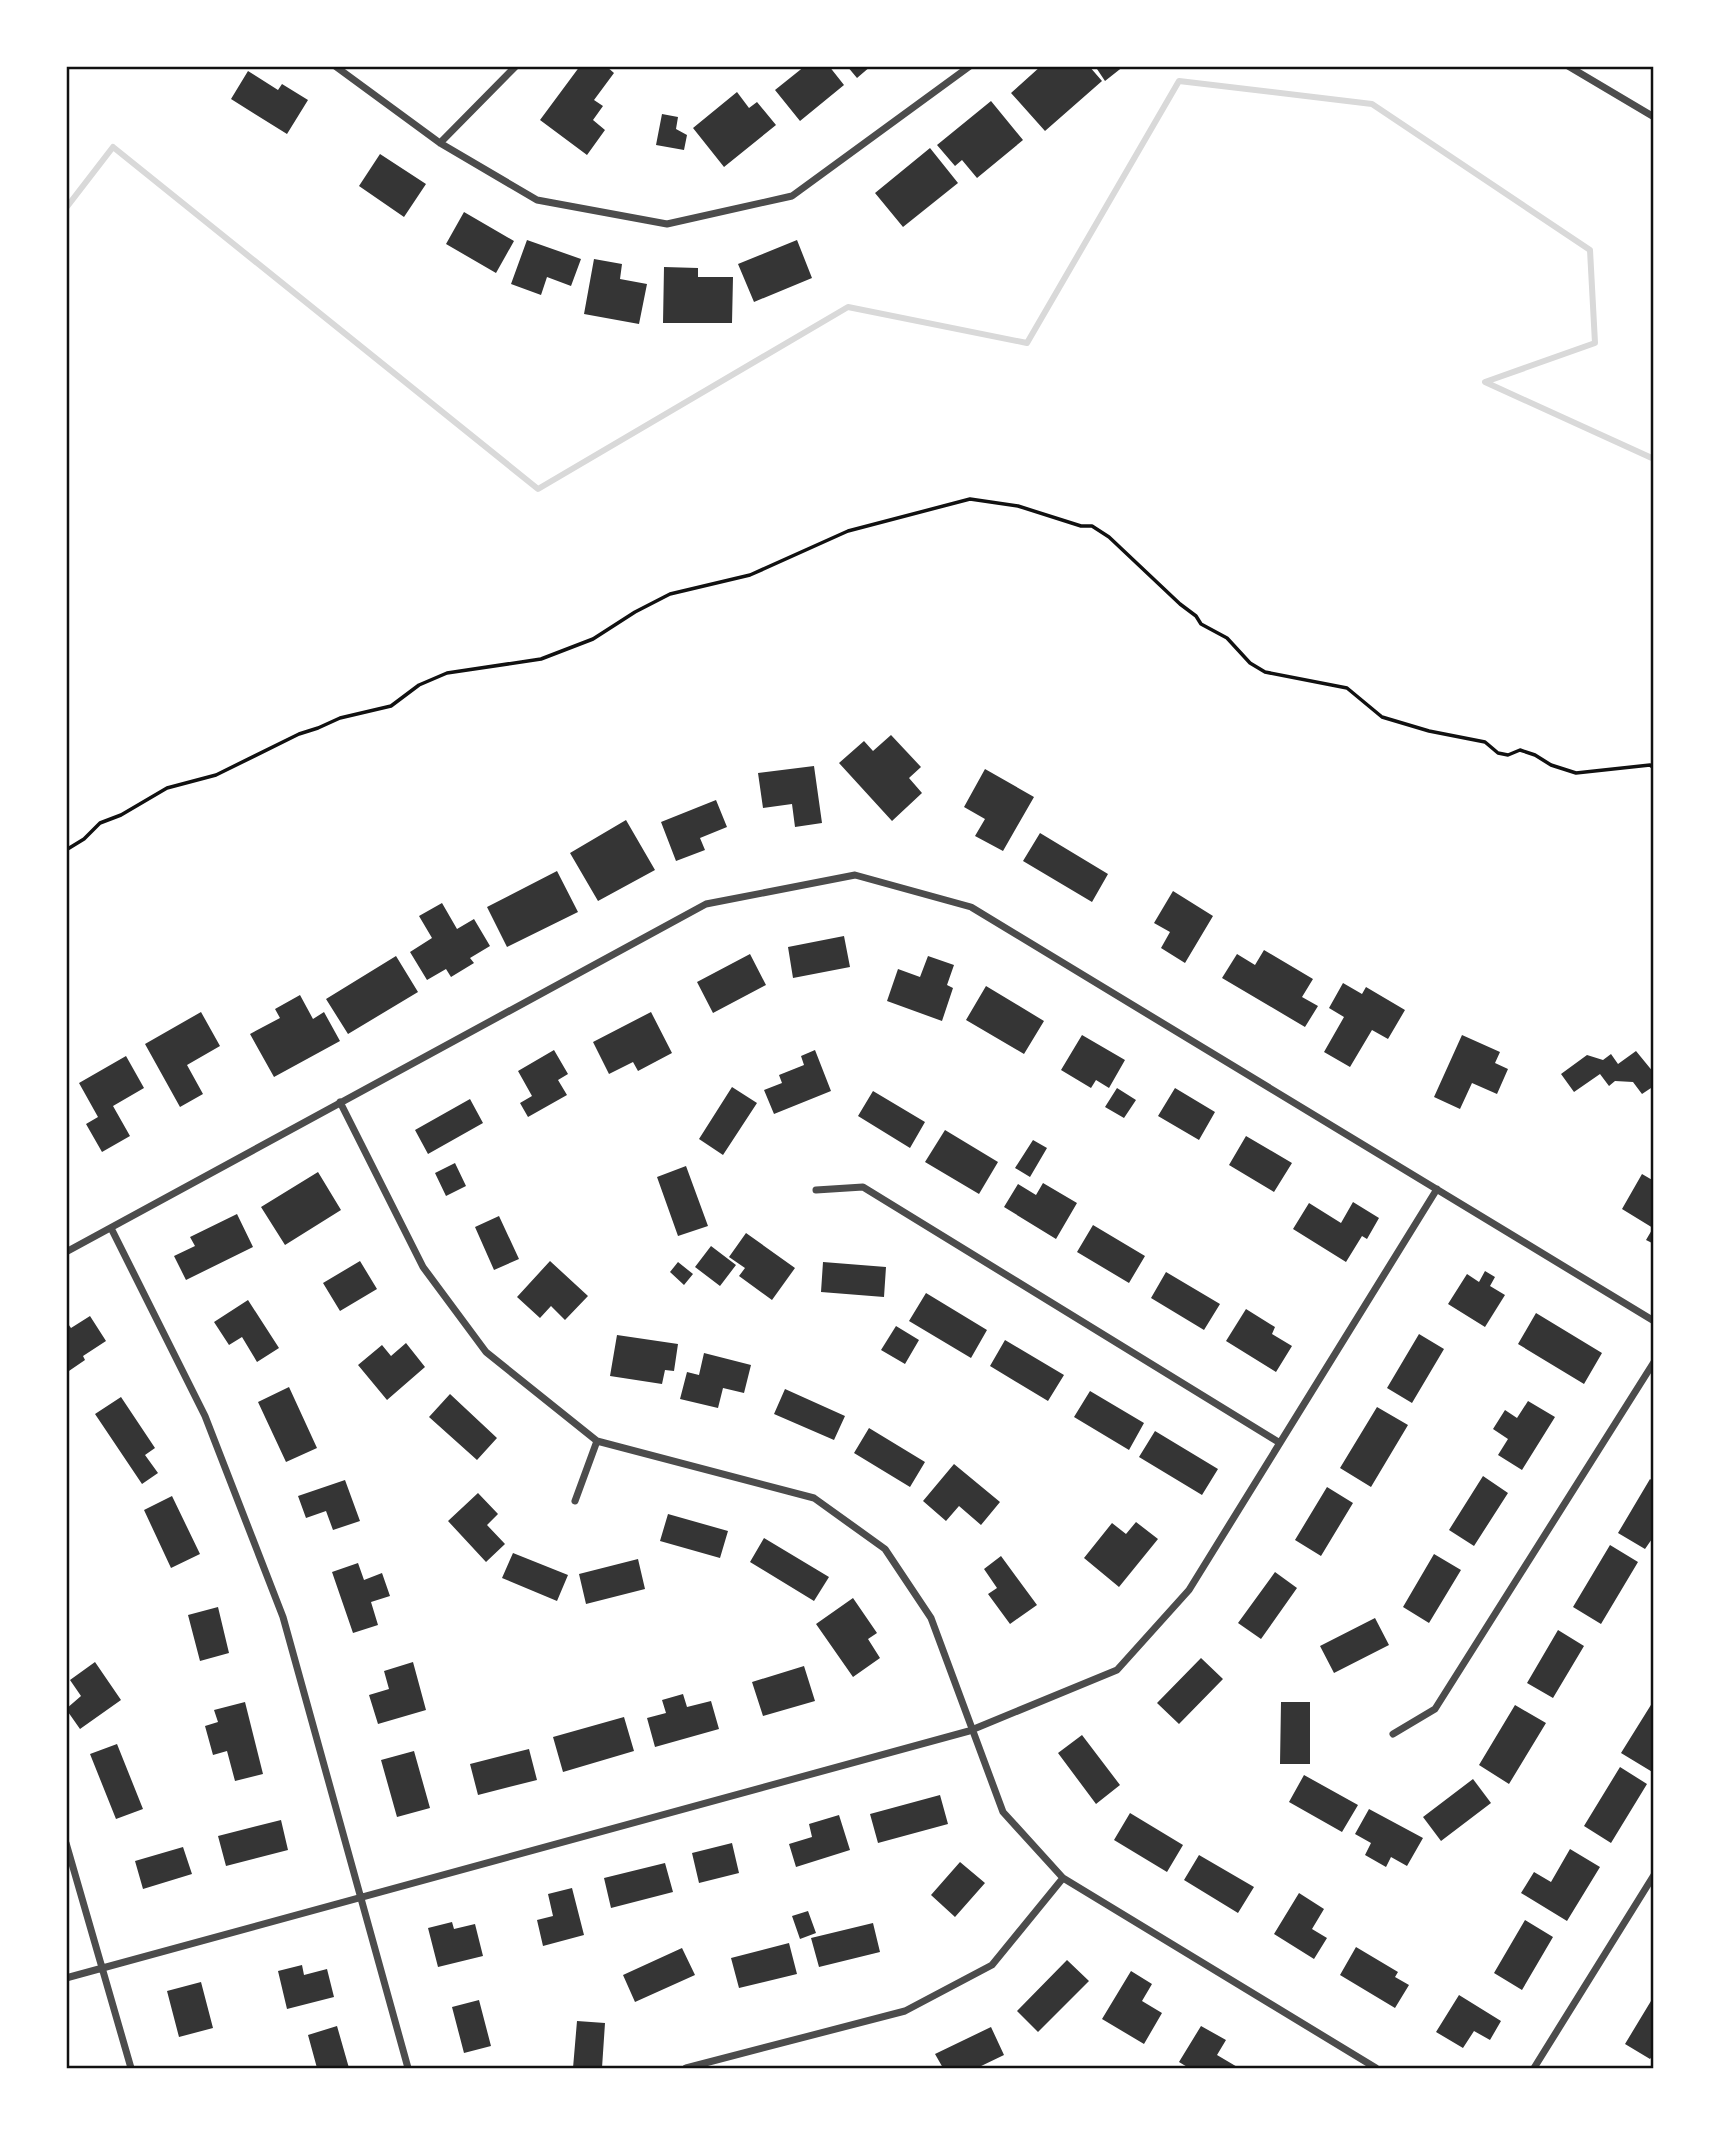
<svg xmlns="http://www.w3.org/2000/svg" width="1720" height="2135" font-family="Karla,sans-serif">
<style>
.lines{fill:none;stroke-linecap:round;stroke-linejoin:round}
.stream{stroke:#d9d9d9;stroke-width:6}
.building{fill:#353535}
.path{stroke:#111;stroke-width:3.5}
.minor{stroke:#4c4c4c;stroke-width:7}
.neatline{fill:none;stroke:#111;stroke-width:2.5}
</style>
<rect width="100%" height="100%" fill="#fff"/>
<g class="lines">
<path class="stream" d="M 66,208 L 113,147 L 538,489 L 848,307 L 1027,343 L 1179,81 L 1372,104 L 1590,250 L 1595,343 L 1485,382 L 1654,459"/>
</g>
<path class="building" d="M 580,66 L 606,66 L 614,73 L 594,100 L 603,106 L 593,120 L 605,130 L 587,155 L 540,120 Z
M 805,66 L 829,66 L 844,85 L 800,121 L 775,90 Z
M 847,66 L 871,66 L 857,78 Z
M 1041,66 L 1089,66 L 1102,81 L 1045,131 L 1011,93 Z
M 1095,66 L 1124,66 L 1105,81 Z
M 248,71 L 278,90 L 282,84 L 308,100 L 287,134 L 231,99 Z
M 737,92 L 749,108 L 757,102 L 776,125 L 724,167 L 693,128 Z
M 991,101 L 1023,140 L 977,178 L 962,160 L 955,166 L 937,145 Z
M 662,114 L 678,117 L 676,129 L 687,135 L 684,150 L 656,145 Z
M 930,148 L 958,183 L 903,227 L 875,193 Z
M 380,154 L 426,184 L 404,217 L 359,186 Z
M 464,212 L 514,241 L 496,273 L 446,244 Z
M 527,240 L 581,259 L 571,286 L 547,277 L 541,295 L 511,284 Z
M 797,240 L 812,278 L 754,302 L 738,264 Z
M 594,259 L 622,264 L 620,279 L 647,284 L 639,324 L 584,314 Z
M 664,267 L 698,268 L 698,277 L 733,277 L 732,323 L 663,323 Z
M 891,735 L 921,767 L 909,778 L 922,793 L 892,821 L 839,763 L 864,741 L 873,751 Z
M 814,766 L 822,823 L 795,827 L 792,804 L 763,808 L 758,773 Z
M 985,769 L 1034,797 L 1003,851 L 975,836 L 985,819 L 964,807 Z
M 716,800 L 727,827 L 700,838 L 705,850 L 676,861 L 661,822 Z
M 626,820 L 655,870 L 598,901 L 570,853 Z
M 1040,833 L 1108,874 L 1092,902 L 1023,861 Z
M 557,871 L 578,912 L 507,947 L 487,907 Z
M 1173,891 L 1213,916 L 1185,963 L 1161,948 L 1170,932 L 1154,923 Z
M 442,903 L 457,929 L 474,919 L 490,946 L 470,958 L 474,963 L 451,977 L 446,969 L 427,980 L 410,952 L 432,938 L 419,916 Z
M 844,936 L 850,967 L 793,978 L 788,947 Z
M 1264,950 L 1313,979 L 1302,997 L 1318,1006 L 1305,1027 L 1222,978 L 1237,954 L 1255,965 Z
M 750,954 L 766,985 L 713,1013 L 697,982 Z
M 396,956 L 418,992 L 348,1034 L 326,999 Z
M 928,956 L 954,965 L 947,985 L 953,988 L 942,1021 L 887,1001 L 898,969 L 920,977 Z
M 1343,983 L 1362,994 L 1366,987 L 1405,1010 L 1388,1039 L 1372,1030 L 1350,1067 L 1324,1052 L 1344,1017 L 1329,1008 Z
M 986,986 L 1044,1021 L 1024,1054 L 966,1020 Z
M 300,995 L 313,1019 L 324,1012 L 340,1041 L 274,1077 L 250,1034 L 280,1018 L 275,1009 Z
M 201,1012 L 220,1046 L 187,1065 L 203,1094 L 180,1107 L 145,1044 Z
M 651,1012 L 672,1053 L 638,1071 L 633,1062 L 609,1074 L 593,1042 Z
M 1082,1035 L 1125,1060 L 1109,1088 L 1096,1080 L 1091,1088 L 1061,1070 Z
M 1462,1035 L 1500,1052 L 1495,1063 L 1508,1069 L 1497,1094 L 1472,1083 L 1460,1109 L 1434,1097 Z
M 554,1050 L 568,1074 L 558,1080 L 567,1095 L 528,1117 L 520,1103 L 532,1096 L 518,1071 Z
M 815,1050 L 831,1091 L 774,1114 L 764,1090 L 782,1083 L 779,1075 L 804,1065 L 801,1056 Z
M 1636,1051 L 1654,1073 L 1654,1086 L 1642,1094 L 1633,1082 L 1615,1081 L 1609,1086 L 1600,1074 L 1574,1092 L 1561,1074 L 1587,1055 L 1603,1060 L 1611,1054 L 1618,1064 Z
M 126,1056 L 144,1088 L 113,1106 L 130,1136 L 102,1152 L 86,1124 L 98,1117 L 79,1083 Z
M 732,1087 L 757,1103 L 723,1155 L 699,1139 Z
M 1117,1088 L 1136,1100 L 1124,1118 L 1105,1107 Z
M 1175,1088 L 1215,1112 L 1199,1140 L 1158,1116 Z
M 873,1091 L 925,1122 L 910,1148 L 858,1116 Z
M 470,1099 L 483,1123 L 428,1154 L 415,1130 Z
M 945,1130 L 998,1162 L 979,1194 L 925,1162 Z
M 1246,1136 L 1292,1163 L 1274,1192 L 1229,1165 Z
M 1033,1140 L 1047,1148 L 1030,1177 L 1015,1168 Z
M 455,1163 L 466,1186 L 446,1196 L 435,1173 Z
M 686,1166 L 708,1226 L 678,1236 L 657,1177 Z
M 318,1172 L 341,1210 L 285,1245 L 261,1207 Z
M 1642,1174 L 1654,1181 L 1654,1244 L 1646,1240 L 1653,1228 L 1622,1209 Z
M 1043,1183 L 1077,1203 L 1056,1239 L 1004,1207 L 1018,1184 L 1036,1195 Z
M 1353,1202 L 1379,1218 L 1367,1239 L 1362,1236 L 1346,1262 L 1293,1229 L 1309,1203 L 1341,1223 Z
M 237,1214 L 253,1247 L 186,1280 L 174,1256 L 195,1246 L 190,1237 Z
M 499,1216 L 519,1259 L 494,1270 L 475,1227 Z
M 1093,1225 L 1145,1256 L 1129,1283 L 1077,1252 Z
M 746,1233 L 795,1268 L 772,1300 L 739,1276 L 745,1268 L 729,1257 Z
M 711,1246 L 736,1265 L 720,1286 L 695,1267 Z
M 360,1261 L 377,1289 L 340,1311 L 323,1283 Z
M 550,1261 L 588,1296 L 565,1320 L 551,1306 L 540,1318 L 517,1297 Z
M 678,1262 L 693,1274 L 684,1285 L 670,1272 Z
M 823,1262 L 886,1267 L 884,1297 L 821,1292 Z
M 1485,1271 L 1495,1277 L 1490,1286 L 1505,1295 L 1485,1327 L 1448,1304 L 1467,1274 L 1479,1282 Z
M 1166,1272 L 1220,1304 L 1204,1330 L 1151,1298 Z
M 926,1293 L 987,1330 L 971,1358 L 909,1321 Z
M 248,1300 L 279,1348 L 257,1362 L 242,1337 L 229,1345 L 214,1322 Z
M 1246,1309 L 1275,1327 L 1272,1334 L 1292,1346 L 1276,1372 L 1226,1341 Z
M 1536,1313 L 1602,1353 L 1584,1384 L 1518,1344 Z
M 90,1316 L 106,1341 L 83,1356 L 85,1360 L 66,1373 L 66,1321 L 71,1328 Z
M 896,1326 L 919,1340 L 905,1364 L 881,1350 Z
M 1419,1334 L 1444,1349 L 1412,1403 L 1387,1388 Z
M 617,1335 L 678,1344 L 674,1371 L 665,1370 L 662,1384 L 610,1376 Z
M 1005,1340 L 1064,1375 L 1048,1401 L 990,1366 Z
M 406,1343 L 425,1367 L 387,1400 L 358,1365 L 382,1345 L 391,1356 Z
M 704,1353 L 751,1365 L 744,1393 L 723,1388 L 718,1408 L 680,1399 L 687,1372 L 699,1375 Z
M 289,1387 L 317,1448 L 286,1462 L 258,1402 Z
M 785,1389 L 845,1416 L 834,1440 L 774,1414 Z
M 1090,1391 L 1144,1423 L 1129,1450 L 1074,1417 Z
M 450,1394 L 497,1438 L 477,1460 L 429,1417 Z
M 121,1397 L 155,1448 L 145,1455 L 158,1473 L 142,1484 L 95,1414 Z
M 1528,1401 L 1555,1417 L 1522,1470 L 1498,1455 L 1508,1439 L 1493,1429 L 1505,1410 L 1517,1418 Z
M 1377,1407 L 1408,1425 L 1371,1487 L 1340,1468 Z
M 869,1428 L 925,1462 L 910,1487 L 854,1453 Z
M 1155,1431 L 1218,1469 L 1202,1495 L 1139,1457 Z
M 954,1464 L 1000,1502 L 981,1525 L 959,1506 L 946,1521 L 923,1501 Z
M 1483,1476 L 1508,1493 L 1474,1546 L 1449,1530 Z
M 1650,1479 L 1654,1482 L 1654,1536 L 1645,1549 L 1618,1533 Z
M 345,1480 L 360,1521 L 333,1530 L 326,1511 L 306,1518 L 298,1496 Z
M 1327,1487 L 1353,1503 L 1321,1556 L 1295,1540 Z
M 478,1493 L 498,1514 L 487,1525 L 505,1544 L 486,1562 L 448,1521 Z
M 172,1496 L 200,1554 L 171,1568 L 144,1510 Z
M 668,1514 L 728,1531 L 720,1558 L 660,1541 Z
M 1136,1522 L 1158,1539 L 1119,1587 L 1084,1558 L 1112,1523 L 1126,1534 Z
M 764,1538 L 829,1577 L 814,1601 L 750,1562 Z
M 1610,1545 L 1638,1562 L 1601,1624 L 1573,1607 Z
M 513,1553 L 568,1575 L 557,1601 L 502,1578 Z
M 1434,1554 L 1461,1570 L 1429,1623 L 1403,1607 Z
M 1001,1556 L 1037,1605 L 1010,1624 L 988,1594 L 997,1588 L 984,1569 Z
M 638,1559 L 645,1589 L 586,1604 L 579,1574 Z
M 358,1563 L 364,1580 L 382,1573 L 390,1596 L 371,1602 L 378,1625 L 353,1633 L 332,1572 Z
M 1275,1572 L 1297,1588 L 1261,1639 L 1238,1623 Z
M 853,1598 L 877,1633 L 868,1639 L 880,1658 L 853,1677 L 816,1624 Z
M 218,1607 L 229,1653 L 200,1661 L 188,1615 Z
M 1375,1618 L 1389,1645 L 1334,1673 L 1320,1646 Z
M 1558,1630 L 1584,1646 L 1553,1698 L 1527,1683 Z
M 1201,1658 L 1223,1679 L 1179,1724 L 1157,1703 Z
M 95,1662 L 121,1700 L 80,1729 L 66,1709 L 81,1696 L 70,1680 Z
M 413,1662 L 426,1710 L 378,1724 L 369,1695 L 389,1689 L 384,1671 Z
M 804,1666 L 815,1701 L 763,1716 L 752,1682 Z
M 683,1694 L 687,1707 L 711,1701 L 719,1729 L 655,1747 L 647,1718 L 666,1713 L 662,1700 Z
M 1654,1700 L 1654,1773 L 1621,1753 Z
M 245,1702 L 263,1774 L 235,1781 L 227,1751 L 213,1755 L 205,1726 L 218,1722 L 214,1710 Z
M 1281,1702 L 1310,1702 L 1310,1764 L 1280,1764 Z
M 1515,1705 L 1546,1723 L 1509,1784 L 1479,1765 Z
M 624,1717 L 634,1751 L 563,1772 L 553,1737 Z
M 1082,1735 L 1120,1785 L 1096,1804 L 1058,1753 Z
M 117,1744 L 143,1809 L 116,1819 L 90,1754 Z
M 529,1749 L 537,1780 L 478,1795 L 470,1764 Z
M 414,1751 L 430,1808 L 397,1817 L 381,1760 Z
M 1620,1767 L 1647,1784 L 1611,1843 L 1584,1826 Z
M 1304,1775 L 1358,1805 L 1342,1832 L 1289,1802 Z
M 1473,1779 L 1491,1803 L 1441,1841 L 1423,1817 Z
M 940,1795 L 948,1824 L 878,1843 L 870,1814 Z
M 1369,1809 L 1423,1838 L 1407,1866 L 1391,1857 L 1386,1867 L 1365,1855 L 1371,1843 L 1355,1834 Z
M 1130,1813 L 1183,1845 L 1167,1872 L 1114,1840 Z
M 839,1815 L 850,1850 L 796,1867 L 789,1844 L 812,1837 L 809,1824 Z
M 281,1820 L 288,1850 L 226,1866 L 218,1836 Z
M 732,1843 L 739,1873 L 699,1883 L 692,1853 Z
M 183,1847 L 192,1874 L 143,1889 L 135,1861 Z
M 1570,1849 L 1600,1867 L 1567,1921 L 1521,1893 L 1534,1872 L 1551,1882 Z
M 1199,1855 L 1254,1887 L 1238,1913 L 1184,1880 Z
M 960,1862 L 985,1883 L 955,1917 L 931,1895 Z
M 665,1863 L 673,1892 L 611,1908 L 604,1878 Z
M 572,1888 L 584,1935 L 543,1946 L 537,1920 L 553,1916 L 548,1894 Z
M 1299,1893 L 1324,1909 L 1312,1929 L 1327,1938 L 1314,1959 L 1274,1934 Z
M 808,1911 L 816,1933 L 800,1939 L 792,1916 Z
M 1525,1920 L 1553,1937 L 1522,1990 L 1494,1973 Z
M 452,1922 L 454,1929 L 475,1924 L 483,1956 L 438,1967 L 428,1928 Z
M 873,1923 L 880,1952 L 819,1967 L 811,1938 Z
M 789,1943 L 797,1974 L 739,1988 L 731,1958 Z
M 1356,1947 L 1398,1972 L 1395,1977 L 1409,1985 L 1395,2008 L 1340,1975 Z
M 682,1948 L 695,1975 L 635,2002 L 623,1975 Z
M 1067,1960 L 1089,1981 L 1038,2032 L 1017,2011 Z
M 302,1965 L 304,1975 L 327,1969 L 334,1997 L 287,2009 L 278,1971 Z
M 1131,1971 L 1152,1984 L 1142,2001 L 1162,2013 L 1144,2044 L 1102,2019 Z
M 201,1982 L 213,2028 L 179,2037 L 167,1991 Z
M 1459,1995 L 1501,2021 L 1490,2040 L 1474,2031 L 1463,2048 L 1436,2032 Z
M 1654,1996 L 1654,2054 L 1650,2059 L 1625,2044 Z
M 479,2000 L 491,2046 L 464,2053 L 452,2007 Z
M 577,2021 L 605,2023 L 602,2068 L 573,2068 Z
M 337,2026 L 349,2068 L 317,2068 L 308,2035 Z
M 1201,2026 L 1226,2040 L 1217,2055 L 1239,2068 L 1189,2068 L 1179,2062 Z
M 991,2027 L 1004,2055 L 977,2068 L 943,2068 L 935,2054 Z"/>
<g class="lines">
<path class="path" d="M 66,850 L 84,839 L 100,823 L 121,815 L 167,788 L 216,775 L 299,734 L 318,728 L 340,718 L 391,706 L 419,685 L 447,673 L 541,659 L 593,639 L 635,612 L 670,594 L 750,575 L 848,531 L 970,499 L 1018,506 L 1081,526 L 1092,526 L 1109,537 L 1180,604 L 1196,616 L 1201,624 L 1227,638 L 1250,663 L 1265,672 L 1347,688 L 1382,717 L 1429,731 L 1485,742 L 1498,753 L 1508,755 L 1520,750 L 1535,755 L 1551,765 L 1576,773 L 1650,765 L 1654,768"/>
<path class="minor" d="M 335,66 L 440,143 L 537,200 L 667,224 L 792,196 L 970,66
M 1568,66 L 1654,117
M 440,143 L 516,66
M 340,1102 L 423,1267 L 486,1352 L 597,1441 L 814,1498 L 885,1549 L 931,1618 L 1003,1812 L 1063,1878 L 1376,2068
M 816,1190 L 863,1187 L 1280,1443
M 111,1228 L 205,1416 L 283,1617 L 408,2068
M 66,1252 L 706,904 L 855,875 L 971,907 L 1654,1321
M 575,1501 L 597,1441
M 1393,1734 L 1435,1709 L 1654,1362
M 66,1843 L 131,2068
M 66,1978 L 969,1731 L 1117,1670 L 1189,1590 L 1437,1189
M 686,2068 L 905,2011 L 992,1965 L 1063,1878
M 1534,2068 L 1654,1875"/>
</g>
<rect width="1720" height="2135" fill="none" stroke="#ffffff" stroke-width="136"/>
<rect x="68" y="68" width="1584" height="1999" class="neatline"/>
</svg>
